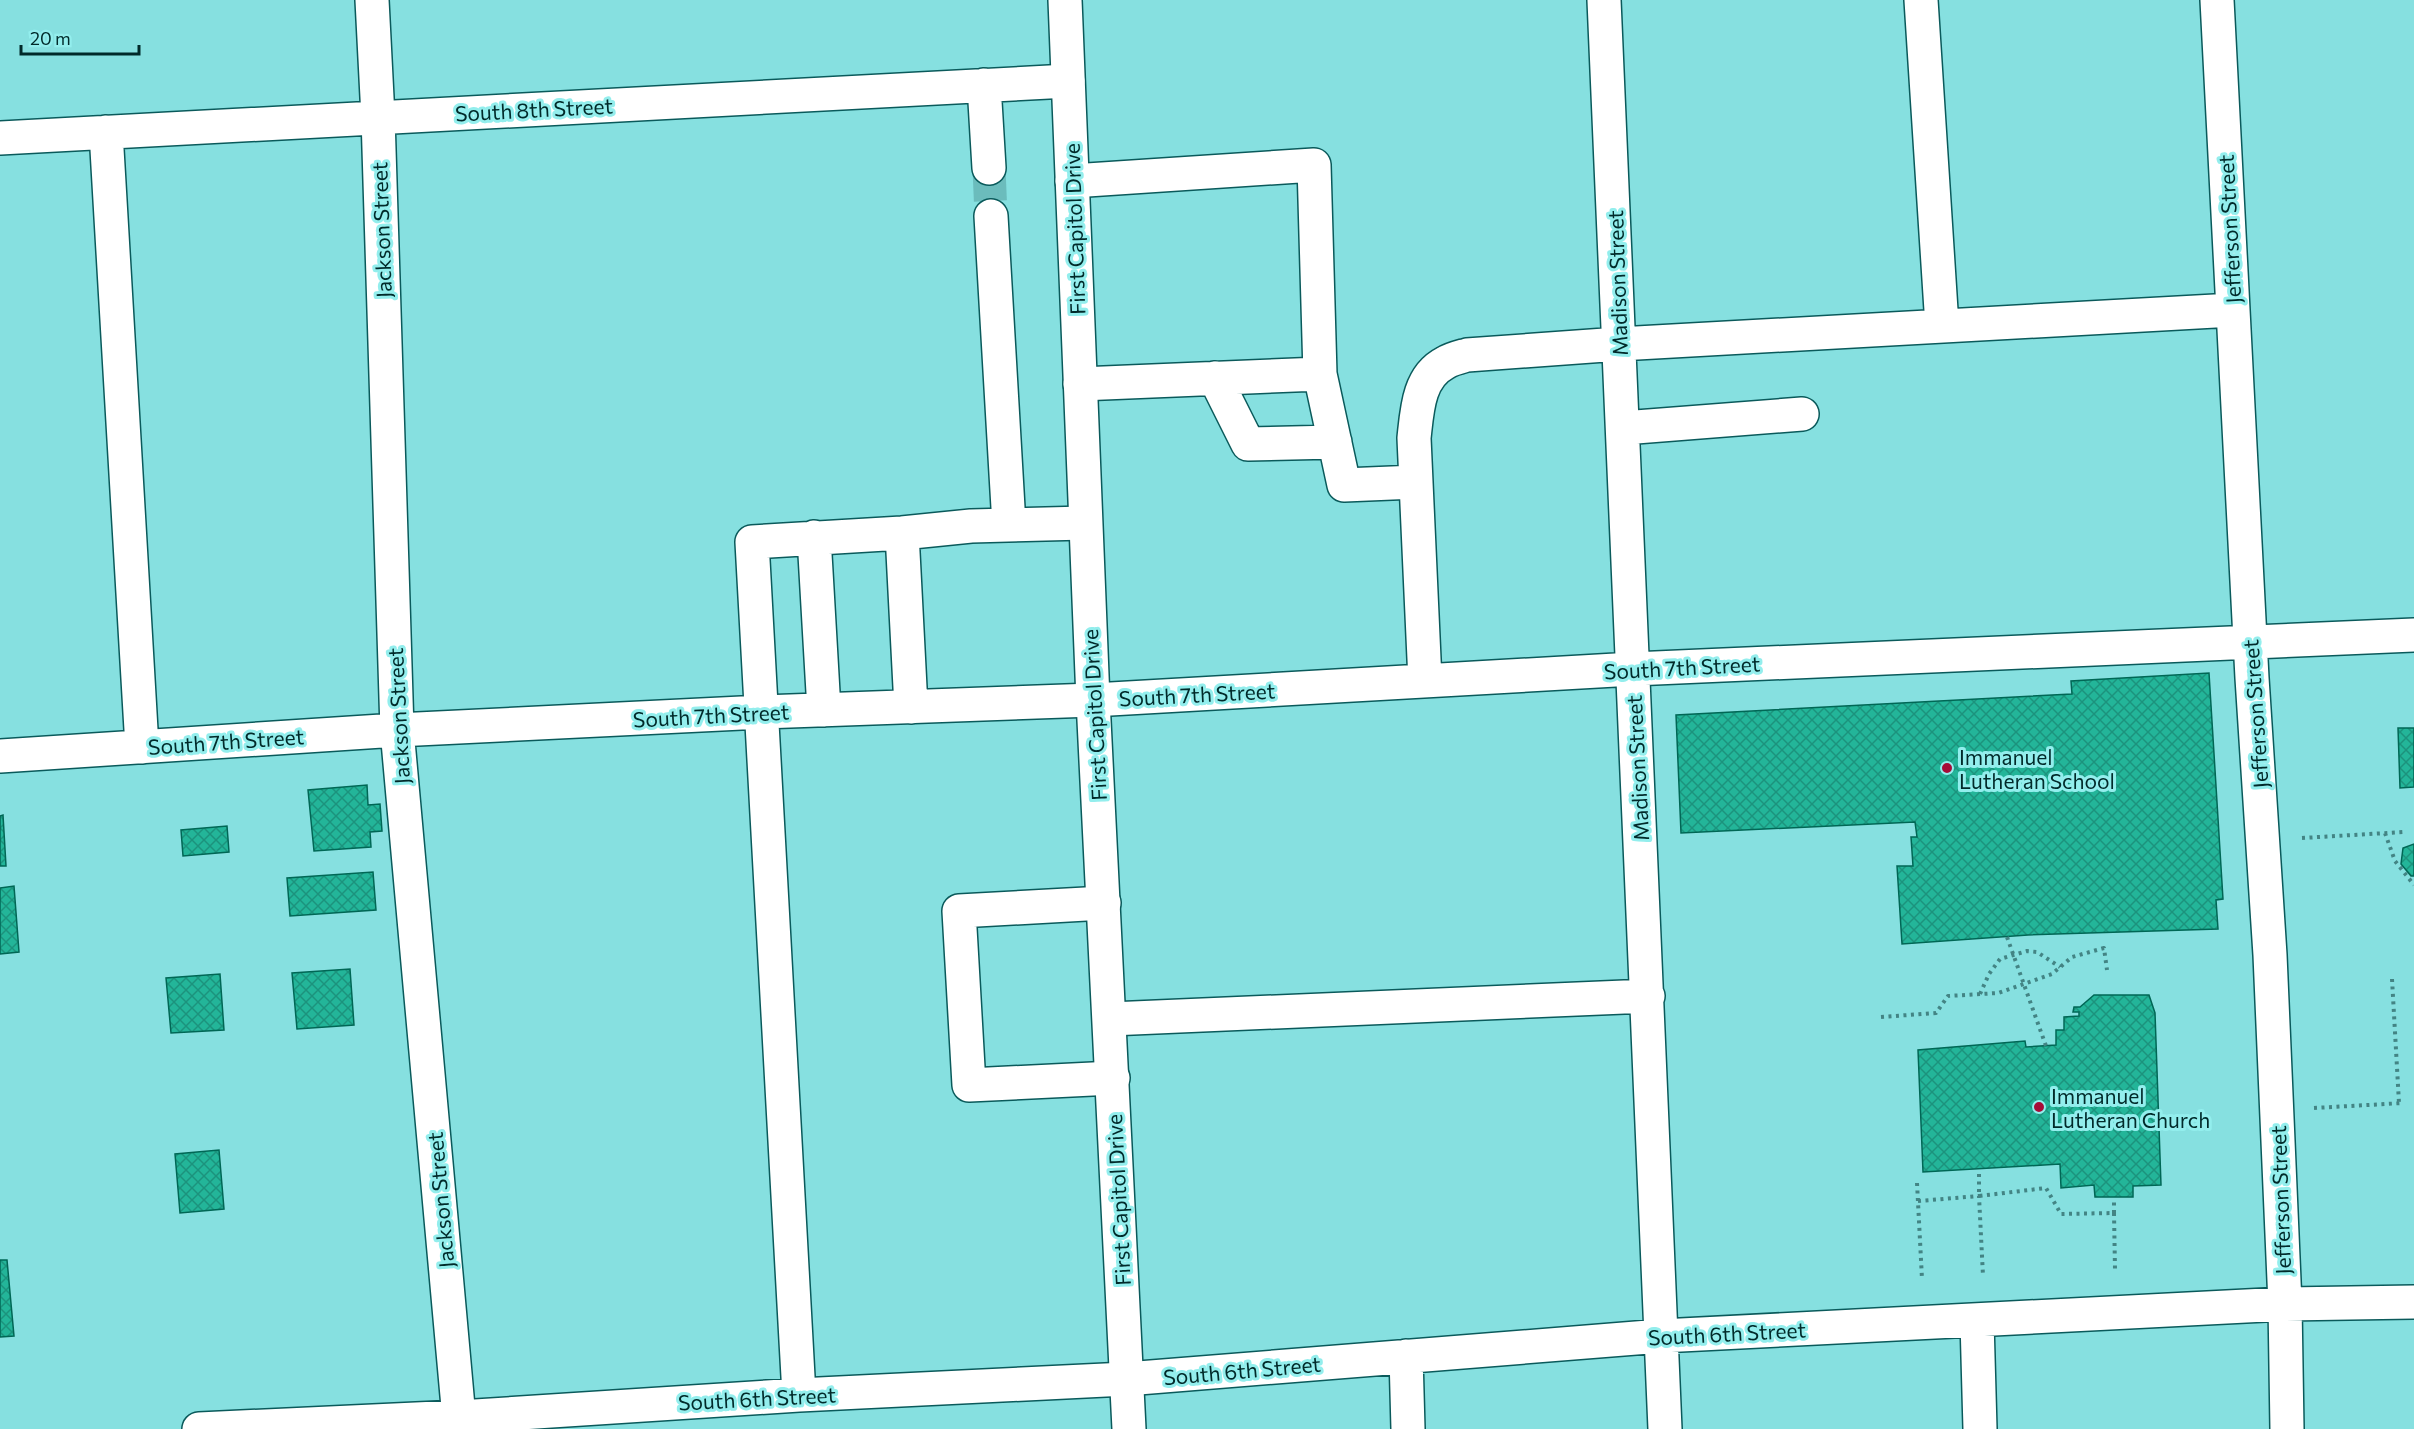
<svg xmlns="http://www.w3.org/2000/svg" width="2414" height="1429" font-family="Commissioner,sans-serif">
<style>
.building{fill:url(#building-cross-hatch);stroke:#006755;stroke-width:1.5}
.lines{fill:none;stroke-linecap:round;stroke-linejoin:round}
.minor-tunnel{stroke:#6bbcbc;stroke-width:33;stroke-dasharray:33 16;stroke-linecap:butt}
.minor-casing{stroke:#0a5a5b;stroke-width:36}
.major-casing{stroke:#0a5a5b;stroke-width:36}
.path{stroke:#438484;stroke-width:4;stroke-dasharray:3 4.5;stroke-linecap:butt}
.minor{stroke:#fff;stroke-width:33}
.major{stroke:#fff;stroke-width:33}
.path-bridge{stroke:#438484;stroke-width:4;stroke-dasharray:3 4.5;stroke-linecap:butt}
.poi-dot{fill:#a60c37;stroke:#93eeed;stroke-width:2}
.labels{text-anchor:middle;dominant-baseline:central;stroke-width:6;stroke-linejoin:round;paint-order:stroke}
.street-label{font-size:21px;fill:#012a2a;stroke:#93eeed}
.poi-label{font-size:21px;fill:#012a2a;stroke:#93eeed;text-anchor:start}
</style>
<defs>
<pattern id="building-cross-hatch" width="8" height="8" patternUnits="userSpaceOnUse" patternTransform="scale(1.5)"><rect width="8" height="8" fill="#23b599"/><path d="M0 0l8 8M0 8l8-8" fill="none" stroke="#1c937d"/></pattern>
</defs>
<rect width="100%" height="100%" fill="#86e0e0"/>
<path class="building" d="M 2209,673 L 2223,899 L 2216,900 L 2218,929 L 2028,935 L 1902,944 L 1897,866 L 1913,866 L 1911,837 L 1917,837 L 1915,822 L 1681,833 L 1676,715 L 2072,694 L 2071,681 Z
M 2398,728 L 2414,728 L 2414,787 L 2400,788 Z
M 367,785 L 368,805 L 380,804 L 382,831 L 370,832 L 371,847 L 314,851 L 308,790 Z
M 3,815 L 6,866 L 0,866 L 0,816 Z
M 227,826 L 229,852 L 183,856 L 181,830 Z
M 2414,844 L 2414,876 L 2411,876 L 2401,864 L 2403,848 Z
M 373,872 L 376,910 L 290,916 L 287,878 Z
M 14,886 L 19,952 L 0,954 L 0,888 Z
M 350,969 L 354,1025 L 297,1029 L 292,973 Z
M 220,974 L 224,1030 L 171,1033 L 166,978 Z
M 2094,995 L 2149,995 L 2155,1013 L 2161,1185 L 2133,1186 L 2133,1197 L 2095,1197 L 2094,1185 L 2061,1188 L 2060,1164 L 1923,1172 L 1918,1050 L 2025,1041 L 2026,1047 L 2056,1045 L 2056,1030 L 2064,1030 L 2064,1017 L 2079,1016 L 2079,1012 L 2073,1012 L 2074,1007 L 2080,1007 Z
M 219,1150 L 224,1209 L 180,1213 L 175,1154 Z
M 0,1260 L 7,1260 L 14,1336 L 0,1337 Z"/>
<g class="lines">
<path class="minor-tunnel" d="M 989,168 L 991,216"/>
<defs>
<path id="minor" d="M 372,0 L 378,117 L 397,730 L 460,1429
M 1604,0 L 1665,1429
M 1921,0 L 1942,326
M 2217,0 L 2252,678 L 2270,955 L 2285,1304 L 2287,1429
M 984,85 L 989,168
M 106,132 L 142,747
M 0,138 L 1068,81
M 1072,181 L 1314,165 L 1320,374 L 1080,384
M 991,216 L 1009,525
M 1320,374 L 1344,485 L 1416,482
M 1215,378 L 1248,444 L 1335,442
M 1623,428 L 1802,414
M 902,533 L 911,707
M 814,537 L 824,710
M 1425,681 L 1414,438 C 1417,411 1418,377 1445,363 C 1451,359 1460,357 1467,355 L 1619,344 L 2233,310
M 0,756 L 397,730 L 762,712 L 1093,700 L 1633,669 L 2414,635
M 1104,903 L 959,911 L 969,1085 L 1113,1078
M 1110,1019 L 1648,996
M 1977,1321 L 1980,1429
M 1406,1356 L 1408,1429
M 799,1395 L 752,542 L 902,533 L 971,526 L 1085,523
M 199,1429 L 459,1417 L 799,1395 L 1126,1379 L 1661,1336 L 2285,1304 L 2414,1302"/>
<path id="major" d="M 1065,0 L 1093,700 L 1129,1429"/>
</defs>
<use href="#minor" class="minor-casing"/>
<use href="#major" class="major-casing"/>
<path class="path" d="M 2385,833 L 2395,861 L 2414,885
M 2302,838 L 2404,832
M 2392,979 L 2399,1103
M 1980,994 L 1989,974 L 2000,959 L 2027,951 L 2037,952 L 2060,967
M 1881,1017 L 1936,1013 L 1948,996 L 1998,993 L 2052,974 L 2072,957 L 2104,948 L 2107,970
M 2314,1108 L 2403,1103
M 1979,1174 L 1979,1196 L 2046,1188 L 2061,1214 L 2114,1213 L 2114,1202
M 1917,1183 L 1922,1279
M 1918,1201 L 1979,1196 L 1983,1276
M 2114,1213 L 2115,1269"/>
<use href="#minor" class="minor"/>
<use href="#major" class="major"/>
<path class="path-bridge" d="M 2007,937 L 2046,1046"/>
</g>
<g class="poi-dot">
<circle cx="1947" cy="768" r="6"/>
<circle cx="2039" cy="1107" r="6"/>
</g>
<g class="labels">
<g class="street-label">
<text transform="translate(534 109) rotate(-3)">South 8th Street</text>
<text transform="translate(1074 229) rotate(-92)">First Capitol Drive</text>
<text transform="translate(2229 229) rotate(-93)">Jefferson Street</text>
<text transform="translate(381 230) rotate(-92)">Jackson Street</text>
<text transform="translate(1617 283) rotate(-92)">Madison Street</text>
<text transform="translate(1682 667) rotate(-3)">South 7th Street</text>
<text transform="translate(1197 694) rotate(-3)">South 7th Street</text>
<text transform="translate(2255 714) rotate(-94)">Jefferson Street</text>
<text transform="translate(711 715) rotate(-3)">South 7th Street</text>
<text transform="translate(1094 715) rotate(-93)">First Capitol Drive</text>
<text transform="translate(398 716) rotate(-93)">Jackson Street</text>
<text transform="translate(226 741) rotate(-4)">South 7th Street</text>
<text transform="translate(1637 768) rotate(-93)">Madison Street</text>
<text transform="translate(440 1200) rotate(-95)">Jackson Street</text>
<text transform="translate(1118 1200) rotate(-93)">First Capitol Drive</text>
<text transform="translate(2280 1200) rotate(-92)">Jefferson Street</text>
<text transform="translate(1727 1333) rotate(-3)">South 6th Street</text>
<text transform="translate(1242 1370) rotate(-5)">South 6th Street</text>
<text transform="translate(757 1398) rotate(-3)">South 6th Street</text>
</g>
<g class="poi-label">
<text x="1959" y="756">Immanuel<tspan x="1959" dy="24">Lutheran School</tspan></text>
<text x="2051" y="1095">Immanuel<tspan x="2051" dy="24">Lutheran Church</tspan></text>
</g>
</g>
<path d="M21 45v9h118v-9" fill="none" stroke="#012a2a" stroke-width="3"/>
<text x="30" y="45" font-size="18" fill="#012a2a" stroke="#93eeed" stroke-width="4.5" paint-order="stroke">20 m</text>
</svg>
